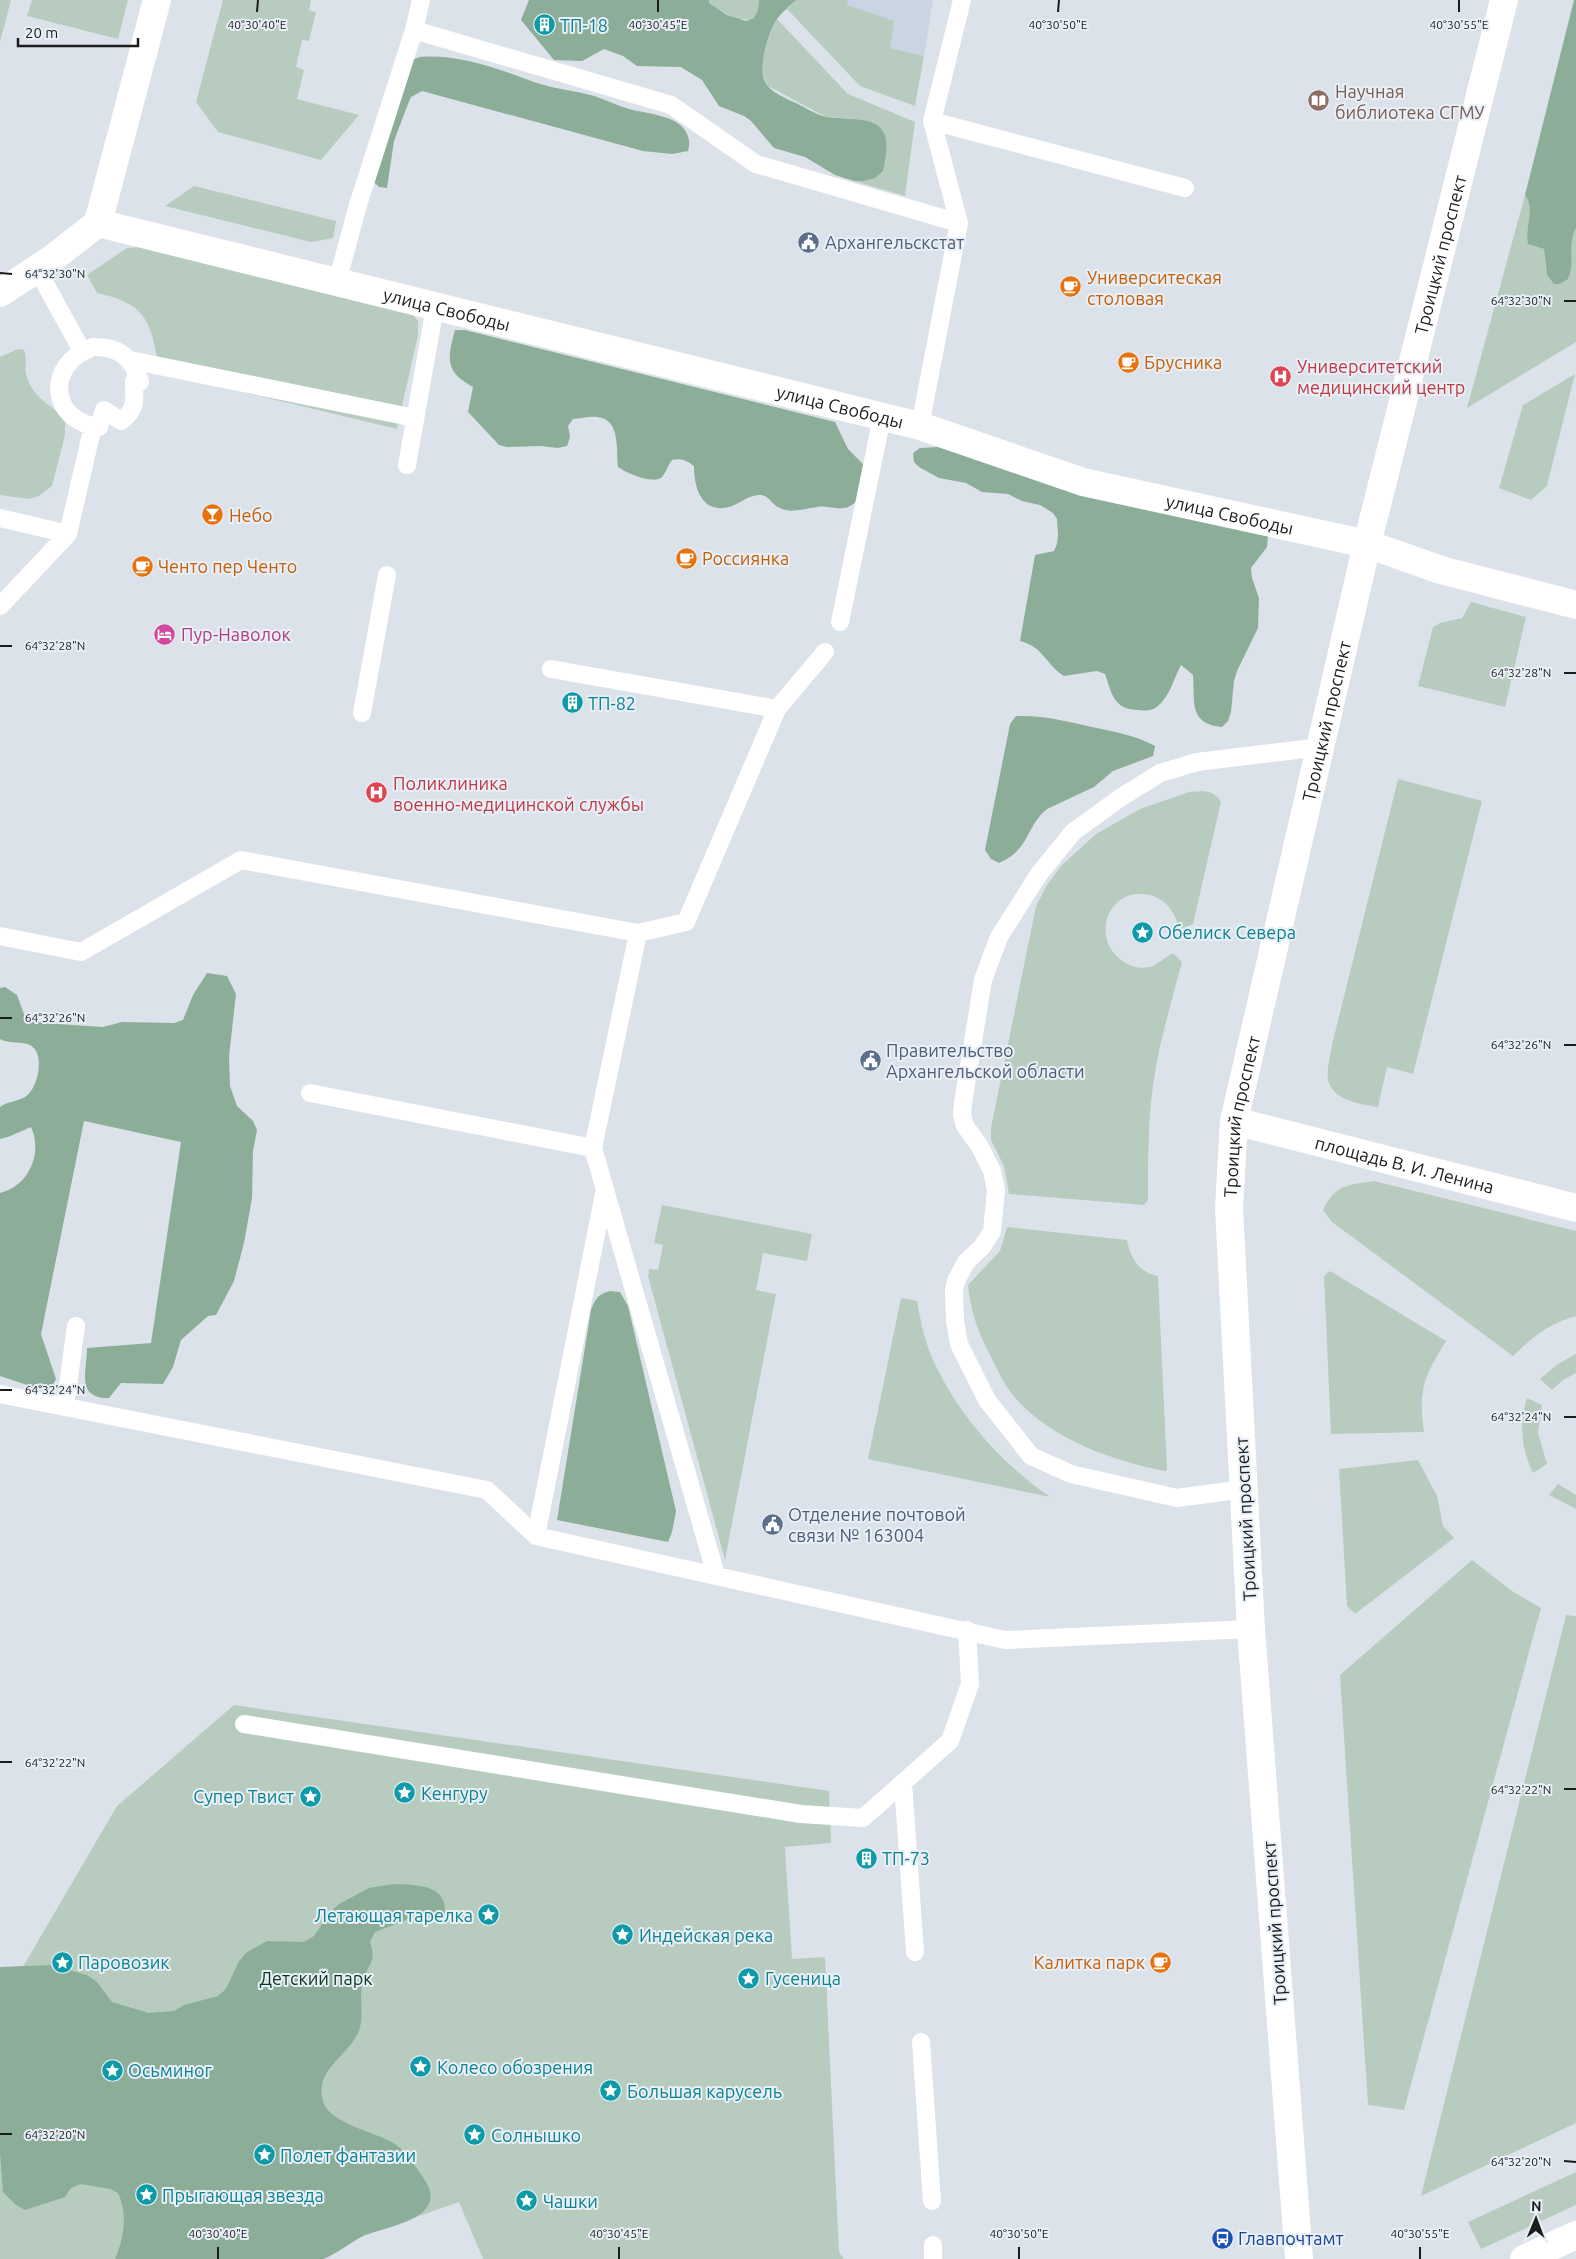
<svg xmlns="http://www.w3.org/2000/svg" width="1576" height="2259" font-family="Ubuntu,sans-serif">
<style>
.built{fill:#cad5e3}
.green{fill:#b7ccbe}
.forest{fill:#8cae98}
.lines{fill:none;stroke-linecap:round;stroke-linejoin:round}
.lane{stroke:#fff;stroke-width:18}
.street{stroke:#fff;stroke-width:28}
.secondary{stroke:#fff;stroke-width:28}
.ticks{fill:none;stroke:#1a1c1e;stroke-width:2}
.labels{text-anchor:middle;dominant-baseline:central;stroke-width:4;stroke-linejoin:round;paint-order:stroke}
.culture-label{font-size:18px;fill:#0d838f;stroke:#e9eff7;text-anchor:start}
.education-label{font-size:18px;fill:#785e54;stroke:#e9eff7;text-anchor:start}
.service-label{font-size:18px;fill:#4e5e75;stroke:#e9eff7;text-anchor:start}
.street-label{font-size:18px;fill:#1a1c1e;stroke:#e9eff7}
.food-label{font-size:18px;fill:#c56008;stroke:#e9eff7;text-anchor:start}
.health-label{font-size:18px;fill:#be3a42;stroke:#e9eff7;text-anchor:start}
.hotel-label{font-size:18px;fill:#b23c85;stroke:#e9eff7;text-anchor:start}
.park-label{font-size:18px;fill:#093720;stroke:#e9eff7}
.transit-label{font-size:18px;fill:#164399;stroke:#e9eff7;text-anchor:start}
.ticks-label{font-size:12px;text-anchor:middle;fill:#1a1c1e;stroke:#e9eff7;stroke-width:4;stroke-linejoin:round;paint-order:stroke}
</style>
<rect width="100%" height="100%" fill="#dce2ea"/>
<path class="built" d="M 848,0 L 933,0 L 924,56 L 890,48 L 847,5 Z"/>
<path class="green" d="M 0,0 L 11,0 L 0,42 Z
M 32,0 L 128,0 L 118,39 L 27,16 Z
M 223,0 L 311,0 L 309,10 L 316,12 L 309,41 L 302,40 L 296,67 L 304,70 L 297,99 L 359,115 L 321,160 L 218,132 L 196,102 Z
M 709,0 L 759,0 L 758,10 L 754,18 C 737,24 723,12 709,3 Z
M 796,0 L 848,0 L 847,5 L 894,21 L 890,48 L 924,56 L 915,106 L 860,86 L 787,9 Z
M 777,19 L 848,94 L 915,122 L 905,196 L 854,181 L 863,181 L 883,171 L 885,153 L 857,119 L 826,117 L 768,86 C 755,64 768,40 777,19 Z
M 194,186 L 336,221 L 333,238 L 311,242 L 165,206 Z
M 1525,195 C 1536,211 1524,226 1528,243 L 1544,249 L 1546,270 L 1568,279 C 1576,263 1567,244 1576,228 L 1576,342 L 1467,408 Z
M 140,247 L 413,315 L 418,321 L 418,335 L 397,429 L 154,371 C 158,363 157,356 155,348 C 148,310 132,301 97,293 L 87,275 L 127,248 Z
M 18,349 L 24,350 C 27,358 25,366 26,374 C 31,396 49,404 65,418 L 65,435 L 52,486 L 39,496 L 29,499 L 0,495 L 0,357 Z
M 1575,374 L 1547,486 L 1531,500 L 1499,488 L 1523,405 Z
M 1471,602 L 1526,617 L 1505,707 L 1418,686 L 1433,627 L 1440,623 L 1462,618 Z
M 1398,779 L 1482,801 L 1413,1074 L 1387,1067 L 1378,1107 C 1361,1104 1333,1101 1328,1080 C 1326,1070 1331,1055 1332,1045 Z
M 1189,792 C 1202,791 1214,789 1221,802 L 1193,924 L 1183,928 L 1178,925 C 1174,911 1165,899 1150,895 C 1109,885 1088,939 1124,962 C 1132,967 1141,969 1150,967 C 1159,964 1165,957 1173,953 L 1182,962 C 1171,1003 1159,1043 1153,1085 C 1148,1123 1148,1161 1148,1200 L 1144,1205 L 1009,1194 L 1004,1166 L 991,1140 L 991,1128 L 1036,906 L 1047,885 L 1062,865 L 1096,834 L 1140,809 Z
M 1374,1181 L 1576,1231 L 1576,1316 C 1548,1324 1534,1336 1513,1356 L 1332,1222 L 1323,1210 C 1335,1184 1349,1185 1374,1181 Z
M 662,1205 L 812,1234 L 807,1261 L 763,1253 L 756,1290 L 776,1294 L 725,1560 L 648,1276 L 649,1269 L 658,1270 L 663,1245 L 654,1243 Z
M 1007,1227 L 1127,1240 C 1130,1257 1139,1273 1158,1276 L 1167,1470 L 1165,1471 C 1111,1461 1039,1435 1007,1387 C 1001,1378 996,1367 991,1357 C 979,1334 970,1311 968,1285 L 1000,1251 Z
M 1330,1271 L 1446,1341 C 1424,1377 1418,1389 1424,1432 L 1331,1434 L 1324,1276 Z
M 901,1298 L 917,1301 C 920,1318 924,1337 930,1353 C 954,1410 999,1462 1050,1497 L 868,1459 Z
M 1576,1354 L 1576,1373 L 1563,1380 L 1552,1390 L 1540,1379 L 1558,1364 Z
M 1527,1398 L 1542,1405 L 1538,1433 L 1547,1464 L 1533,1473 C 1521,1447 1519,1426 1527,1398 Z
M 1418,1460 L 1437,1496 L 1443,1526 L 1454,1538 L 1355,1614 L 1347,1606 L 1339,1469 Z
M 1558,1484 L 1576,1495 L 1576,1509 L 1549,1495 Z
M 1472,1560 L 1512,1591 L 1541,1608 L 1404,2110 L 1368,2105 L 1340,1675 Z
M 1566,1615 L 1576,1616 L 1576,2123 L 1421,2196 Z
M 234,1705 L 829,1791 L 831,1843 L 785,1847 L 792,1959 L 825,1957 L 839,2252 L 844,2259 L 483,2259 L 459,2202 L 298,2259 L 0,2259 L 0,2006 L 117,1806 Z
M 1576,2172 L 1576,2205 L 1481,2249 L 1468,2222 Z"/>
<path class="forest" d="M 529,0 L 709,0 L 709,3 L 727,15 L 746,21 L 754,18 L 758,10 L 759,0 L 796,0 C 790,6 782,12 777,19 C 768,34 756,70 767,85 C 773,93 787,99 796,103 C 804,107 819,116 827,117 C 842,120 876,115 884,133 C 889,144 885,161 883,171 L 875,178 L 863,181 L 854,181 L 835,175 L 805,157 L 774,148 L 751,121 L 744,116 L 719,106 L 702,80 L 689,72 L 681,67 L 637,66 L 623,56 L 604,49 L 582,61 L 554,60 L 521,20 Z
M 1574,0 L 1576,0 L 1576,228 C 1567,244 1576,263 1568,279 L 1559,284 L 1554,284 L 1547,275 L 1544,249 L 1528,244 C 1524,226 1536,211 1525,195 Z
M 420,57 C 459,54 499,69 534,82 C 551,88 569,90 586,94 C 601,97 615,105 629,109 C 644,113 662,114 676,122 C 686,128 692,139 688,151 L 672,154 L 643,151 L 422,91 L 411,97 L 408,104 L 394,141 L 387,188 L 379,187 L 373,181 L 414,59 Z
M 455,330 L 465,330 L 835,422 L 848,449 L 863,464 L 862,495 C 858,499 854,505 848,507 C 837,511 828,505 818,507 C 806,508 791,514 780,508 C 772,505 770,496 761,495 C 749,494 740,504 729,507 C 701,514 694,487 694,466 C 686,460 681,458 672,460 C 668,465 666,472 662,477 C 654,485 626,473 618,467 C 616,450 621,419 597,417 C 589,416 581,419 573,419 L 568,426 L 570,437 L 567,446 L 558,448 L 541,446 L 507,447 L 499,445 L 468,412 L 473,387 C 445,372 447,359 455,330 Z
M 939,447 L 1268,536 L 1267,547 L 1251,568 L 1252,578 L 1259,598 L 1258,628 L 1237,671 L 1234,681 L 1231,712 L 1228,721 L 1222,727 C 1188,724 1195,701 1193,675 L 1181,665 C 1174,678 1170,696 1158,706 C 1152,711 1146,711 1139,710 C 1113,710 1112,693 1105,674 L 1097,671 L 1064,676 C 1046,665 1044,647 1020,641 L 1035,555 L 1054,551 L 1057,544 L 1058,535 L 1057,519 L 1053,513 L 1040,505 L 1022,501 L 1008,494 L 982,492 L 966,483 L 939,478 L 919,467 L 914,462 L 913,453 L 920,448 Z
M 1016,716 C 1043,715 1066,721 1092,727 C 1114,732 1135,735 1155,746 L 1153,756 L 1113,771 L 1094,787 L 1047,809 C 1026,826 1030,850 999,863 L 991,859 L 985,850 L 1010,724 Z
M 207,973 L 227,976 L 236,994 L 229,1056 L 230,1086 L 237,1106 L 253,1121 L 257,1130 L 253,1151 L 252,1198 L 244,1243 L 234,1281 L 216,1315 L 208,1316 L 181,1340 L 173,1367 L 163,1384 L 121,1383 L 109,1398 C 75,1398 87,1371 87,1348 L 151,1343 L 181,1142 L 84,1121 L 41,1334 L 56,1379 L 52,1387 L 36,1388 L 0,1376 L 0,1193 C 29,1186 43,1153 31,1127 L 8,1137 L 0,1139 L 0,1107 C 8,1101 17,1102 25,1097 C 38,1089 46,1053 30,1045 C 21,1041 8,1044 0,1039 L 0,988 L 5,987 L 17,995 L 24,1014 L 32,1020 L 43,1023 L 103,1027 L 122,1022 L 174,1023 L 183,1020 L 193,995 Z
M 610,1291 L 620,1292 L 628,1306 L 676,1511 L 672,1532 L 668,1542 L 557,1520 L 591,1310 C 595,1299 598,1294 610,1291 Z
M 393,1884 C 417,1885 451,1884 444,1918 L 413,1915 L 404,1921 L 375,1932 L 370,1942 C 378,1965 365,1965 362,1985 C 359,2000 365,2018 358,2033 C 347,2057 314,2070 323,2101 C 329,2124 377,2132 395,2144 C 403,2149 421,2173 426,2182 C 448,2219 385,2227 363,2236 C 350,2243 337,2253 324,2259 C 314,2259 289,2259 278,2259 C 224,2259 170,2259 115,2259 C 124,2238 128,2214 118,2193 L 110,2189 L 81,2184 L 71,2188 L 65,2197 L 25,2210 L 16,2205 L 3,2192 L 0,2153 L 0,1967 L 50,1965 L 87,1975 L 97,1982 L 112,2002 L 149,2013 L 174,2011 L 184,2005 L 218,1996 L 226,1989 L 239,1961 L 246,1953 L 256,1947 L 267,1941 L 304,1942 L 314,1936 L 331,1911 L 339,1904 L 369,1888 Z"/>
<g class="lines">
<path class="lane" d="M 414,30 L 671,105 L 756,164 L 959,223
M 932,121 L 1185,188
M 37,269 L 82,351
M 337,282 L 358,205 L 414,30 L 421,0
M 93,347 C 118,346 133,358 140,382 L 134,381 C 134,400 138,408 121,421 L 104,410 L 99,427 C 49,421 45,364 93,347 Z
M 130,360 L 415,418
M 920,426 L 959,223 L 932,121 L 962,0
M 407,465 L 435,307
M 0,518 L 68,534
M 0,606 L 68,534 L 93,426
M 840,622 L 882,417
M 551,669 L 777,709
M 362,713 L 387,575
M 0,936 L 81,952 L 241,860 L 638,933
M 310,1093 L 593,1148
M 0,1394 L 487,1490 L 536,1536 L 1005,1640 L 1251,1629
M 65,1407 L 76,1326
M 1244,1489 L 1177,1498 L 1071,1474 L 1031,1456 L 987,1400 L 959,1344 L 955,1321 L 954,1291 L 956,1281 L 966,1262 L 982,1247 L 992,1231 L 996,1190 L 992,1171 L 979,1145 L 965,1126 L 962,1115 L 963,1103 L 983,980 L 999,937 L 1039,874 L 1073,832 L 1120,798 L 1160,773 L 1197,762 L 1321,747
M 536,1536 L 604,1194
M 716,1575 L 593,1148 L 638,933 L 686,922 L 777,709 L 825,652
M 244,1724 L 801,1814 L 863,1818 L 950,1741 L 970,1684 L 967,1630
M 903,1783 L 915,1952
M 921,2042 L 932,2201
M 933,2245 L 933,2259"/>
<g class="street">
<path id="s1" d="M 157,0 L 98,223 L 920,426 L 1083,482 L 1367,544 L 1441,570 L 1576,605"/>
<path id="s2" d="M 1234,1121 L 1576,1208"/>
</g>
<g class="secondary">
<path d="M 0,293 L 49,261 L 98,223"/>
<path id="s3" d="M 1299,2259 L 1251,1629 L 1229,1208 L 1234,1121 L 1367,544 L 1504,0"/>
<path d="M 1524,2259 L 1576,2235"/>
</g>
</g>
<path class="ticks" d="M 257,12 L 258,0M 658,12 L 658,0M 1058,12 L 1059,0M 1459,12 L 1459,0M 0,273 L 12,274M 1564,301 L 1576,301M 0,646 L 12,646M 1564,673 L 1576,673M 0,1018 L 12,1018M 1564,1045 L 1576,1045M 0,1390 L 12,1390M 1564,1417 L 1576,1417M 0,1762 L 12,1762M 1564,1789 L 1576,1789M 0,2134 L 12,2134M 1564,2161 L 1576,2162M 218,2259 L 218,2247M 619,2259 L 619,2247M 1019,2259 L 1019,2247M 1420,2259 L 1420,2247"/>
<defs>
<symbol id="building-disc" viewBox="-11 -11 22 22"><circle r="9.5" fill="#0f9aa8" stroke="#e9eff7"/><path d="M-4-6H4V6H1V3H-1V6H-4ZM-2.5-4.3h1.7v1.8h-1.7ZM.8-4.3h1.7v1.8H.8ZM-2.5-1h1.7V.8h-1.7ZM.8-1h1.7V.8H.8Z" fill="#fff"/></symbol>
<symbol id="library-disc" viewBox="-11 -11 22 22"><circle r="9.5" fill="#8d6e63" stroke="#e9eff7"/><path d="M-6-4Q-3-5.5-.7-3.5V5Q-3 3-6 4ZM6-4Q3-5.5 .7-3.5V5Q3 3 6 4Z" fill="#fff"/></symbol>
<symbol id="civic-disc" viewBox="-11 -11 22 22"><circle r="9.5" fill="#5c6f8a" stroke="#e9eff7"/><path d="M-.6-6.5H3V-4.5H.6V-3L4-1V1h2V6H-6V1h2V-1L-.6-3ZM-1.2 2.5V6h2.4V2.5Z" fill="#fff"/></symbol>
<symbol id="cafe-disc" viewBox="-11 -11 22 22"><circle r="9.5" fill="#e8710a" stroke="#e9eff7"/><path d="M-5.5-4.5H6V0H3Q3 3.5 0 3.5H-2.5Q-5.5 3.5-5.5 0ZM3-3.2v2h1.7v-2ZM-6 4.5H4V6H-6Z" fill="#fff"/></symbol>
<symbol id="hospital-disc" viewBox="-11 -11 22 22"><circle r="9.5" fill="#e0444e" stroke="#e9eff7"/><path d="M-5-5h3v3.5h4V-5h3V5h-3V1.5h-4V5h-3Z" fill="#fff"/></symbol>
<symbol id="bar-disc" viewBox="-11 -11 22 22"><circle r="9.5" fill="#e8710a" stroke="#e9eff7"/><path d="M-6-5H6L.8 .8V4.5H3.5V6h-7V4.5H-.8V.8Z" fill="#fff"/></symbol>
<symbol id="hotel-disc" viewBox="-11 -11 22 22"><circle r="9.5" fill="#d1479c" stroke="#e9eff7"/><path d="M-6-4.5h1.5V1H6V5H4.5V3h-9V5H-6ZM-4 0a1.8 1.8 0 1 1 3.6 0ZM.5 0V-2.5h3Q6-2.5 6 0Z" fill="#fff"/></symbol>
<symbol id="sight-disc" viewBox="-11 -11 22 22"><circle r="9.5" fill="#0f9aa8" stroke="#e9eff7"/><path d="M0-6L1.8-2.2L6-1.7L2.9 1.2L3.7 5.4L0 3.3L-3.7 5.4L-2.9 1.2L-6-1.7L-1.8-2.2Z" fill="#fff"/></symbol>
<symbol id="bus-disc" viewBox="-11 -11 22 22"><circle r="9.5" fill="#1a4fb4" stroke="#e9eff7"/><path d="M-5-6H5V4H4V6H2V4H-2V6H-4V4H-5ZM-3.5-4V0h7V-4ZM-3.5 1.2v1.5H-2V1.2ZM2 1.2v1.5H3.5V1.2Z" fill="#fff"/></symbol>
</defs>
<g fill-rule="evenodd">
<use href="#building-disc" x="532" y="12" width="25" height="25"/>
<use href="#library-disc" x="1306" y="88" width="25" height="25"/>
<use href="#civic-disc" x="796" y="230" width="25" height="25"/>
<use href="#cafe-disc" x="1058" y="274" width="25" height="25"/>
<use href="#cafe-disc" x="1116" y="350" width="25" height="25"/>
<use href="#hospital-disc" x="1268" y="364" width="25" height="25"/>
<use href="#bar-disc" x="200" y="502" width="25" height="25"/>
<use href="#cafe-disc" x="674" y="546" width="25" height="25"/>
<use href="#cafe-disc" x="130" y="554" width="25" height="25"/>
<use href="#hotel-disc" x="152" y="622" width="25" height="25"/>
<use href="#building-disc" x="560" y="690" width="25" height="25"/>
<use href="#hospital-disc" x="364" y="780" width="25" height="25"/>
<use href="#sight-disc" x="1130" y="920" width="25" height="25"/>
<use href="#civic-disc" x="858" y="1048" width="25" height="25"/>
<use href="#civic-disc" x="760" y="1512" width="25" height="25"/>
<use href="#sight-disc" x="392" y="1780" width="25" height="25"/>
<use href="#sight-disc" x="298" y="1784" width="25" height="25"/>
<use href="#building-disc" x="854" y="1846" width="25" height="25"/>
<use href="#sight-disc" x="476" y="1902" width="25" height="25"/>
<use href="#sight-disc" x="610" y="1922" width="25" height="25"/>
<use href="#sight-disc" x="50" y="1950" width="25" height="25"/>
<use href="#cafe-disc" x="1148" y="1950" width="25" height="25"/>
<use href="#sight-disc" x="736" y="1966" width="25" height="25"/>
<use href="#sight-disc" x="408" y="2054" width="25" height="25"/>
<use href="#sight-disc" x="100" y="2058" width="25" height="25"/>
<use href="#sight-disc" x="598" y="2078" width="25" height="25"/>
<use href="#sight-disc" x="462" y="2122" width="25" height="25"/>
<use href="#sight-disc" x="252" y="2142" width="25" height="25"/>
<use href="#sight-disc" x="134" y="2182" width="25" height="25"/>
<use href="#sight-disc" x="514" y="2188" width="25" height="25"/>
<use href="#bus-disc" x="1210" y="2226" width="25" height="25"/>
</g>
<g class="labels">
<g class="culture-label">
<text x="560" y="25">ТП-18</text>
<text x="588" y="703">ТП-82</text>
<text x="1158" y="932">Обелиск Севера</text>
<text x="421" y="1793">Кенгуру</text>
<text x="294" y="1796" text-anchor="end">Супер Твист</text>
<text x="882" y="1858">ТП-73</text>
<text x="473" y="1915" text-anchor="end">Летающая тарелка</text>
<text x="639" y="1935">Индейская река</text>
<text x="78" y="1962">Паровозик</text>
<text x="765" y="1978">Гусеница</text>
<text x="437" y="2067">Колесо обозрения</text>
<text x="128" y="2070">Осьминог</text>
<text x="627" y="2091">Большая карусель</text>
<text x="491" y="2135">Солнышко</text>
<text x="280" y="2155">Полет фантазии</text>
<text x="162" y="2195">Прыгающая звезда</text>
<text x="543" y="2201">Чашки</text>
</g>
<g class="education-label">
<text x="1335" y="91">Научная<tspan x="1335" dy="21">библиотека СГМУ</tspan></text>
</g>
<g class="service-label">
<text x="825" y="242">Архангельскстат</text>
<text x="886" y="1050">Правительство<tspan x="886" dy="21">Архангельской области</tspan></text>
<text x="788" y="1514">Отделение почтовой<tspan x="788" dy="21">связи № 163004</tspan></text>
</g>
<g class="street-label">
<text stroke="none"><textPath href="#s3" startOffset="2031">Троицкий проспект</textPath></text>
<text stroke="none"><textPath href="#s1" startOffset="590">улица Свободы</textPath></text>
<text stroke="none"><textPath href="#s1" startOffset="995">улица Свободы</textPath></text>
<text stroke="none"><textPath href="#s1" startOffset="1400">улица Свободы</textPath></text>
<text stroke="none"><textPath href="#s3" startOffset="1551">Троицкий проспект</textPath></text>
<text stroke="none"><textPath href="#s3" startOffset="1146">Троицкий проспект</textPath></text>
<text stroke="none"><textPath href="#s2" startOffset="176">площадь В. И. Ленина</textPath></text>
<text transform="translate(1245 1519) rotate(-93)">Троицкий проспект</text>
<text transform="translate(1274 1923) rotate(-94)">Троицкий проспект</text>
</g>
<g class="food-label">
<text x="1087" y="277">Университеская<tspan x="1087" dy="21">столовая</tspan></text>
<text x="1144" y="362">Брусника</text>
<text x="229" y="515">Небо</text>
<text x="702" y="558">Россиянка</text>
<text x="158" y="566">Ченто пер Ченто</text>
<text x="1145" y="1962" text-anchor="end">Калитка парк</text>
</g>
<g class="health-label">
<text x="1297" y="366">Университетский<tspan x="1297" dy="21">медицинский центр</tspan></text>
<text x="393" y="783">Поликлиника<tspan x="393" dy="21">военно-медицинской службы</tspan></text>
</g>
<g class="hotel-label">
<text x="181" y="634">Пур-Наволок</text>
</g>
<g class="park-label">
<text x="316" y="1978">Детский парк</text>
</g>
<g class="transit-label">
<text x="1238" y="2238">Главпочтамт</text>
</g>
</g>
<g class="ticks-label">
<text x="257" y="29">40°30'40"E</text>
<text x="658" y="29">40°30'45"E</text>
<text x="1058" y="29">40°30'50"E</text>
<text x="1459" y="29">40°30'55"E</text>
<text x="55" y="278">64°32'30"N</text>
<text x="1521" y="305">64°32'30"N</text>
<text x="55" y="650">64°32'28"N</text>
<text x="1521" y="677">64°32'28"N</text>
<text x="55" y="1022">64°32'26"N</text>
<text x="1521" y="1049">64°32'26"N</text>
<text x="55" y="1394">64°32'24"N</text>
<text x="1521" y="1421">64°32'24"N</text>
<text x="55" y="1767">64°32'22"N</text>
<text x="1521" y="1794">64°32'22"N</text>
<text x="55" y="2139">64°32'20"N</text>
<text x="1521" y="2166">64°32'20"N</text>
<text x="218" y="2238">40°30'40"E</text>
<text x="619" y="2238">40°30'45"E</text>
<text x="1019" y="2238">40°30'50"E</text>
<text x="1420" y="2238">40°30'55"E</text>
</g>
<g transform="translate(1536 2219) rotate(1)" stroke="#e9eff7" stroke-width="4" paint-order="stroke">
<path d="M0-4L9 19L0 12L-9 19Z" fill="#1a1c1e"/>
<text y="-8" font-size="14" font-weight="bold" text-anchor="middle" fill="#1a1c1e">N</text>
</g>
<path d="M18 38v8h120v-8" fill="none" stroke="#1a1c1e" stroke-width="2.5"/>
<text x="25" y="38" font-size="15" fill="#1a1c1e" stroke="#e9eff7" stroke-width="4" paint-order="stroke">20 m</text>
</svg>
